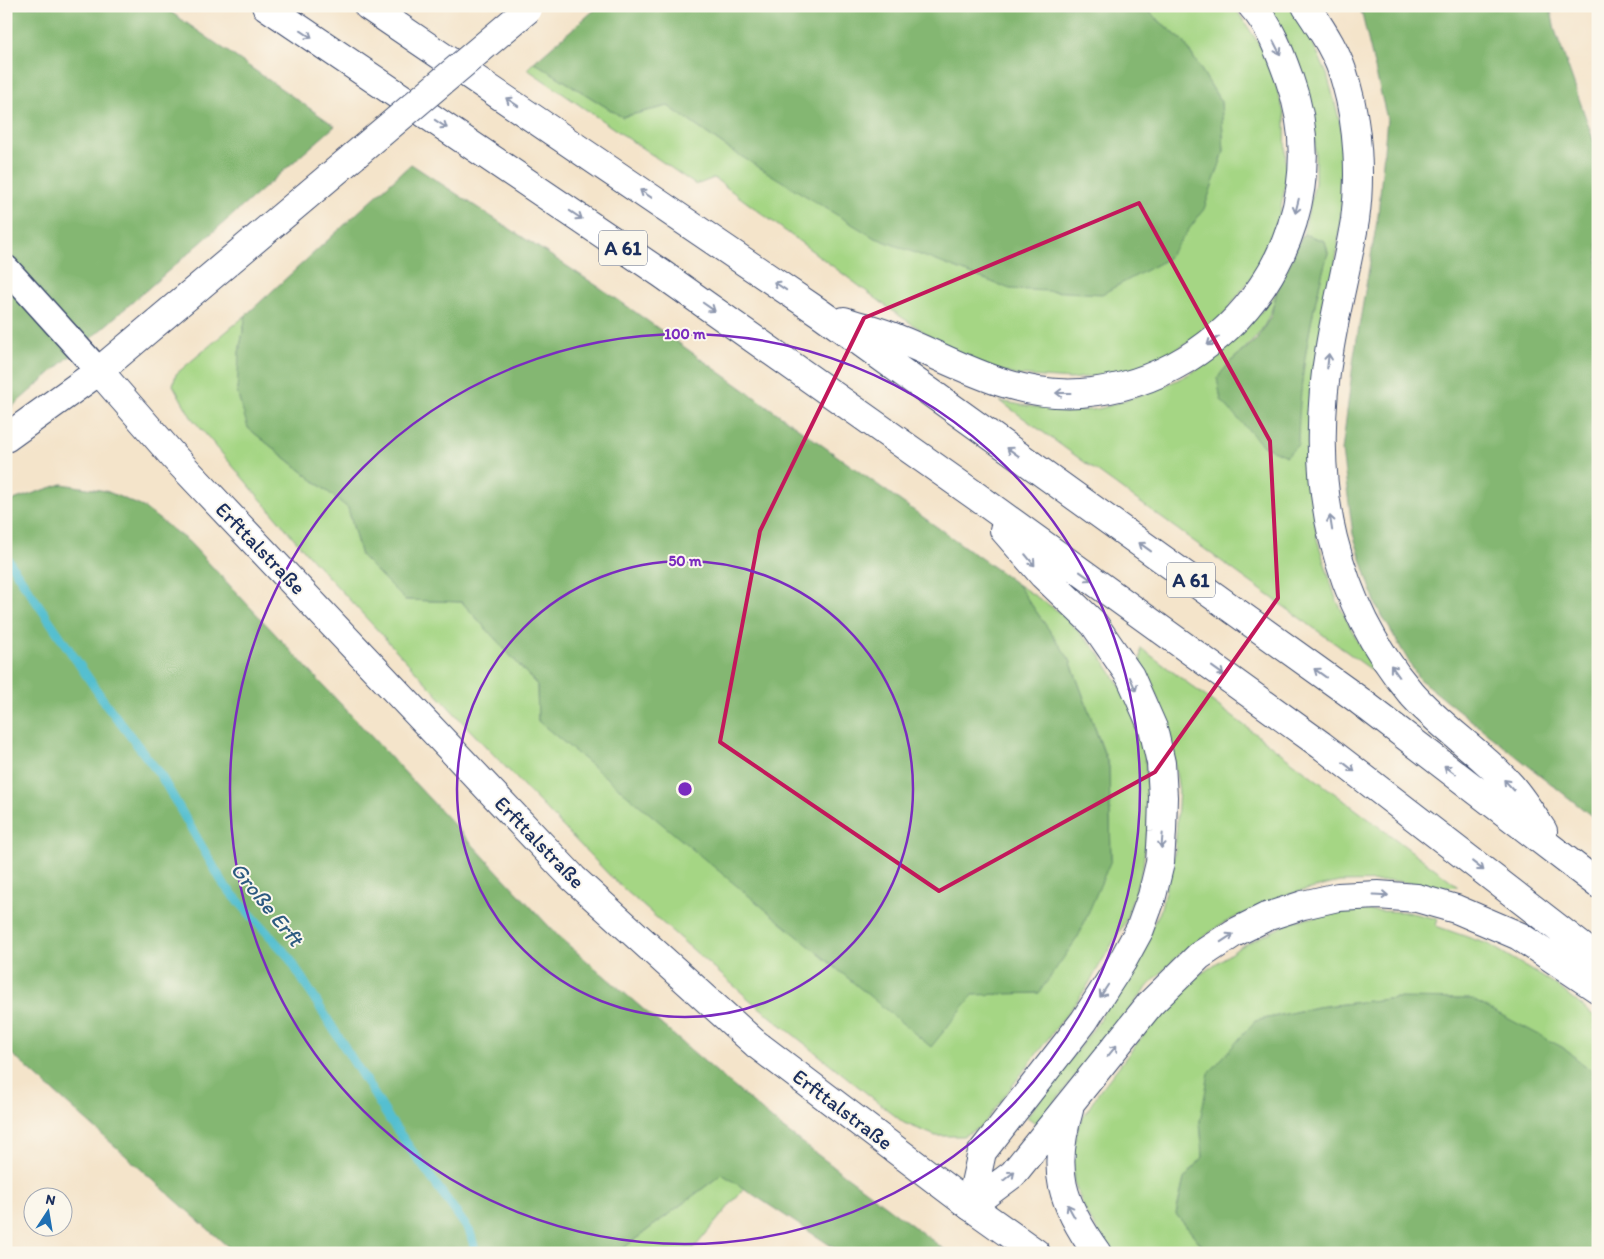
<svg xmlns="http://www.w3.org/2000/svg" width="1604" height="1259" font-family="Itim,sans-serif">
<style>
.green{fill:#a5d684;stroke:#608271}
.forest{fill:#84b772;stroke:#507368}
.lines{fill:none;stroke-linecap:round;stroke-linejoin:round}
.stream{stroke:#55bfd0;stroke-width:9}
.street-casing{stroke:#3c4a6e;stroke-width:28}
.secondary-casing{stroke:#3c4a6e;stroke-width:30}
.highway-casing{stroke:#3c4a6e;stroke-width:30}
.street{stroke:#fff;stroke-width:25}
.secondary{stroke:#fff;stroke-width:28}
.highway{stroke:#fff;stroke-width:28}
.secondary-bridge-casing{stroke:#3c4a6e;stroke-width:30;stroke-linecap:butt}
.secondary-bridge{stroke:#fff;stroke-width:28}
.oneway{stroke:#8d97ae}
.marked{fill:none;stroke:#c2185b;stroke-width:4;stroke-linejoin:round}
.ring{fill:none;stroke:#7b2cbf;stroke-width:2.5}
.labels{text-anchor:middle;dominant-baseline:central;stroke-width:4;stroke-linejoin:round;paint-order:stroke}
.shield{fill:#fbf7ec;stroke:#5e6b89;stroke-width:1}
.shield-label{font-size:20px;font-weight:bold;fill:#1b2f5e}
.street-label{font-size:21px;fill:#1b2f5e;stroke:#fbf7ec}
.water-label{font-size:22px;font-style:italic;fill:#2c5a80;stroke:#fbf7ec}
.centre{fill:#7b2cbf;stroke:#fbf7ec;stroke-width:2.5}
.ring-label{font-size:15px;text-anchor:middle;font-weight:bold;fill:#7b2cbf;stroke:#fbf7ec;stroke-width:4;stroke-linejoin:round;paint-order:stroke}
</style>
<rect width="100%" height="100%" fill="#fbf7ec"/>
<filter id="ink" filterUnits="userSpaceOnUse"><feTurbulence type="fractalNoise" baseFrequency=".02" numOctaves="2"/><feDisplacementMap in="SourceGraphic" scale="10" xChannelSelector="R" yChannelSelector="G"/><feConvolveMatrix kernelMatrix="1 2 1 2 8 2 1 2 1" color-interpolation-filters="sRGB"/></filter>
<filter id="wash" filterUnits="userSpaceOnUse"><feTurbulence type="fractalNoise" baseFrequency=".0096" numOctaves="4" result="noise"/><feDisplacementMap in="SourceGraphic" scale="20" xChannelSelector="R" yChannelSelector="G"/><feGaussianBlur stdDeviation="1.12" result="paint"/><feColorMatrix in="noise" values="0 0 0 0 0 0 0 0 0 0 0 0 0 0 0 0 0 1.4 0 .05"/><feComposite in="paint" operator="in"/></filter>
<g filter="url(#wash)">
<rect width="100%" height="100%" fill="#f4e4ca"/>
<path class="green" d="M 1142,6 L 1234,6 L 1267,56 L 1285,116 L 1286,181 L 1276,234 L 1250,280 L 1214,327 L 1174,351 L 1126,372 L 1071,379 L 1015,375 L 966,360 L 897,314 L 714,178 L 696,185 L 527,69 L 534,62 L 622,117 L 668,106 L 729,149 L 1224,152 L 1221,102 L 1184,42 Z
M 1267,6 L 1289,6 L 1307,31 L 1327,74 L 1341,126 L 1344,181 L 1339,234 L 1310,476 L 1317,539 L 1336,599 L 1358,642 L 1380,676 L 1000,401 C 1031,407 1060,412 1091,410 C 1104,409 1118,402 1131,398 C 1200,376 1234,349 1277,291 C 1268,328 1258,337 1230,362 L 1297,445 C 1299,379 1310,316 1328,253 L 1325,241 L 1303,234 L 1315,183 L 1315,138 L 1309,99 L 1294,55 Z
M 246,315 L 239,353 L 248,428 L 348,508 L 361,556 L 405,600 L 462,602 L 537,685 L 538,721 L 973,994 L 1039,993 L 1111,860 L 1109,766 L 1070,660 L 1017,584 L 1061,613 L 1098,652 L 1127,697 L 1144,745 L 1149,810 L 1143,866 L 1125,922 L 1085,990 L 982,1126 L 963,1136 L 936,1136 L 904,1123 L 750,1000 L 615,881 L 468,728 L 309,556 L 191,417 L 173,385 L 176,374 Z
M 1141,648 L 1458,886 L 1436,888 L 1398,881 L 1339,882 L 1281,896 L 1224,923 L 1182,952 L 1148,986 L 1037,1124 L 1027,1117 L 1097,1024 L 1160,912 L 1175,850 L 1179,791 L 1170,735 L 1154,688 L 1140,664 Z
M 1355,910 L 1407,912 L 1438,919 L 1436,926 L 1490,945 L 1556,985 L 1598,1019 L 1598,1076 L 1562,1047 L 1396,998 L 1317,1007 L 1255,1021 L 1200,1121 L 1203,1157 L 1184,1179 L 1176,1214 L 1208,1253 L 1117,1253 L 1105,1242 L 1087,1215 L 1074,1183 L 1073,1149 L 1079,1124 L 1099,1092 L 1155,1020 L 1198,976 L 1240,947 L 1293,921 Z
M 722,1174 L 744,1188 L 690,1253 L 617,1253 Z"/>
<path class="forest" d="M 6,6 L 162,6 L 335,126 L 6,412 Z
M 599,6 L 1142,6 L 1184,42 L 1221,102 L 1224,152 L 1204,209 L 1167,259 L 1102,294 L 1010,289 L 873,237 L 729,149 L 668,106 L 622,117 L 534,62 Z
M 1360,6 L 1550,6 L 1555,30 L 1598,153 L 1598,821 L 1419,679 L 1376,605 L 1353,534 L 1342,451 L 1354,356 L 1378,215 L 1387,119 Z
M 411,164 L 614,297 L 1017,584 L 1070,660 L 1109,767 L 1111,860 L 1078,937 L 1039,993 L 973,995 L 931,1047 L 538,721 L 537,685 L 462,602 L 405,600 L 361,556 L 348,508 L 248,428 L 237,392 L 239,353 L 246,315 Z
M 1303,234 L 1325,241 L 1328,253 C 1310,316 1299,379 1298,445 L 1286,456 L 1263,446 L 1221,400 L 1217,378 L 1230,362 L 1257,339 L 1271,316 L 1277,291 Z
M 62,484 L 106,491 L 143,507 L 189,542 L 559,937 L 782,1128 L 949,1253 L 842,1253 L 722,1174 L 617,1253 L 235,1253 L 6,1049 L 6,506 L 16,499 Z
M 1396,998 L 1471,999 L 1562,1047 L 1598,1076 L 1598,1253 L 1208,1253 L 1176,1214 L 1184,1179 L 1203,1157 L 1200,1121 L 1209,1073 L 1255,1021 L 1317,1007 Z"/>
<g class="lines">
<path class="stream" d="M 6,557 L 106,704 L 161,776 L 224,885 L 288,956 L 390,1120 L 470,1232 L 476,1253"/>
</g>
</g>
<g filter="url(#ink)">
<g class="lines">
<defs>
<path id="street" d="M 6,268 L 99,371"/>
<path id="secondary" d="M 99,371 L 174,457 L 573,878 L 756,1044 L 970,1206 L 1036,1253
M 6,438 L 99,371 L 354,156"/>
<path id="highway" d="M 266,6 L 662,274 L 976,496 L 1321,745 L 1598,959
M 368,6 L 820,313 L 1356,698 L 1598,884
M 1306,6 C 1322,30 1339,55 1346,83 C 1358,125 1361,177 1355,220 C 1348,262 1337,304 1330,346 C 1319,408 1318,477 1333,538 C 1347,594 1373,648 1410,692 C 1440,727 1481,752 1511,786 C 1523,800 1533,816 1543,831
M 844,321 C 859,326 876,330 891,336 C 955,361 1009,398 1081,393 C 1235,381 1342,224 1289,78 C 1280,53 1270,25 1252,6
M 1069,1110 C 1051,1170 1061,1203 1097,1253
M 970,1206 L 982,1152 L 1084,1021 L 1122,962 L 1140,929 L 1152,896 L 1160,863 L 1162,831 L 1163,797 L 1161,763 L 1153,728 L 1130,676 L 1094,624 L 1043,575 L 1004,530
M 970,1206 L 1013,1174 L 1150,1004 L 1199,956 L 1234,933 L 1266,917 L 1303,905 L 1338,897 L 1378,895 L 1417,898 L 1456,909 L 1519,936 L 1598,989"/>
</defs>
<use href="#street" class="street-casing"/>
<use href="#secondary" class="secondary-casing"/>
<use href="#highway" class="highway-casing"/>
<use href="#street" class="street"/>
<use href="#secondary" class="secondary"/>
<use href="#highway" class="highway"/>
<defs>
<path id="secondary-bridge" d="M 354,156 L 528,9"/>
</defs>
<use href="#secondary-bridge" class="secondary-bridge-casing"/>
<use href="#secondary-bridge" class="secondary-bridge"/>
</g>
<defs><path id="oneway-shaft" d="M-6 0H5M1.5-3L5.5 0L1.5 3" fill="none" stroke-width="1.6" stroke-linecap="round" stroke-linejoin="round" transform="scale(1.25)"/></defs>
<g class="oneway">
<use href="#oneway-shaft" transform="translate(306 34) rotate(34)"/>
<use href="#oneway-shaft" transform="translate(1277 48) rotate(63)"/>
<use href="#oneway-shaft" transform="translate(512 102) rotate(-146)"/>
<use href="#oneway-shaft" transform="translate(441 124) rotate(34)"/>
<use href="#oneway-shaft" transform="translate(646 194) rotate(-146)"/>
<use href="#oneway-shaft" transform="translate(1297 206) rotate(104)"/>
<use href="#oneway-shaft" transform="translate(576 215) rotate(34)"/>
<use href="#oneway-shaft" transform="translate(780 286) rotate(-146)"/>
<use href="#oneway-shaft" transform="translate(709 307) rotate(35)"/>
<use href="#oneway-shaft" transform="translate(1213 341) rotate(143)"/>
<use href="#oneway-shaft" transform="translate(1328 361) rotate(-84)"/>
<use href="#oneway-shaft" transform="translate(1063 393) rotate(-180)"/>
<use href="#oneway-shaft" transform="translate(1013 452) rotate(-144)"/>
<use href="#oneway-shaft" transform="translate(1331 523) rotate(-99)"/>
<use href="#oneway-shaft" transform="translate(1145 547) rotate(-144)"/>
<use href="#oneway-shaft" transform="translate(1030 560) rotate(50)"/>
<use href="#oneway-shaft" transform="translate(1086 576) rotate(36)"/>
<use href="#oneway-shaft" transform="translate(1218 671) rotate(36)"/>
<use href="#oneway-shaft" transform="translate(1395 671) rotate(-126)"/>
<use href="#oneway-shaft" transform="translate(1320 673) rotate(-144)"/>
<use href="#oneway-shaft" transform="translate(1133 684) rotate(66)"/>
<use href="#oneway-shaft" transform="translate(1349 767) rotate(38)"/>
<use href="#oneway-shaft" transform="translate(1450 770) rotate(-143)"/>
<use href="#oneway-shaft" transform="translate(1509 785) rotate(-133)"/>
<use href="#oneway-shaft" transform="translate(1162 841) rotate(95)"/>
<use href="#oneway-shaft" transform="translate(1478 866) rotate(38)"/>
<use href="#oneway-shaft" transform="translate(1381 895) rotate(3)"/>
<use href="#oneway-shaft" transform="translate(1227 938) rotate(-33)"/>
<use href="#oneway-shaft" transform="translate(1104 991) rotate(123)"/>
<use href="#oneway-shaft" transform="translate(1112 1051) rotate(-51)"/>
<use href="#oneway-shaft" transform="translate(1009 1176) rotate(-40)"/>
<use href="#oneway-shaft" transform="translate(1071 1211) rotate(-119)"/>
</g>
</g>
<path class="marked" d="M 1139,203 L 1270,441 L 1278,598 L 1155,772 L 939,891 L 720,742 L 760,531 L 864,318 Z"/>
<g class="ring">
<circle cx="685" cy="789" r="228"/>
<circle cx="685" cy="789" r="455"/>
</g>
<g class="labels">
<g class="shield">
<rect x="599" y="230.5" width="48" height="35" rx="4"/>
<rect x="1167" y="562.5" width="48" height="35" rx="4"/>
</g>
<g class="shield-label">
<text x="623" y="248">A 61</text>
<text x="1191" y="580">A 61</text>
</g>
<g class="street-label">
<text transform="translate(261 548) rotate(46)">Erfttalstraße</text>
<text transform="translate(540 842) rotate(46)">Erfttalstraße</text>
<text transform="translate(843 1109) rotate(37)">Erfttalstraße</text>
</g>
<g class="water-label">
<text transform="translate(267 904) rotate(51)">Große Erft</text>
</g>
</g>
<circle cx="685" cy="789" r="8" class="centre"/>
<g class="ring-label">
<text x="685" y="339">100 m</text>
<text x="685" y="566">50 m</text>
</g>
<rect width="1604" height="1259" fill="none" stroke="#fbf7ec" stroke-width="25"/>
<g transform="translate(48 1212) rotate(12)"><circle r="24" fill="#fbf7ec" stroke="#a1a7b3"/>
<path d="M0-4L9 19L0 12L-9 19Z" fill="#1f6fb2"/>
<text y="-8" font-size="14" font-weight="bold" text-anchor="middle" fill="#1b2f5e">N</text>
</g>
</svg>
